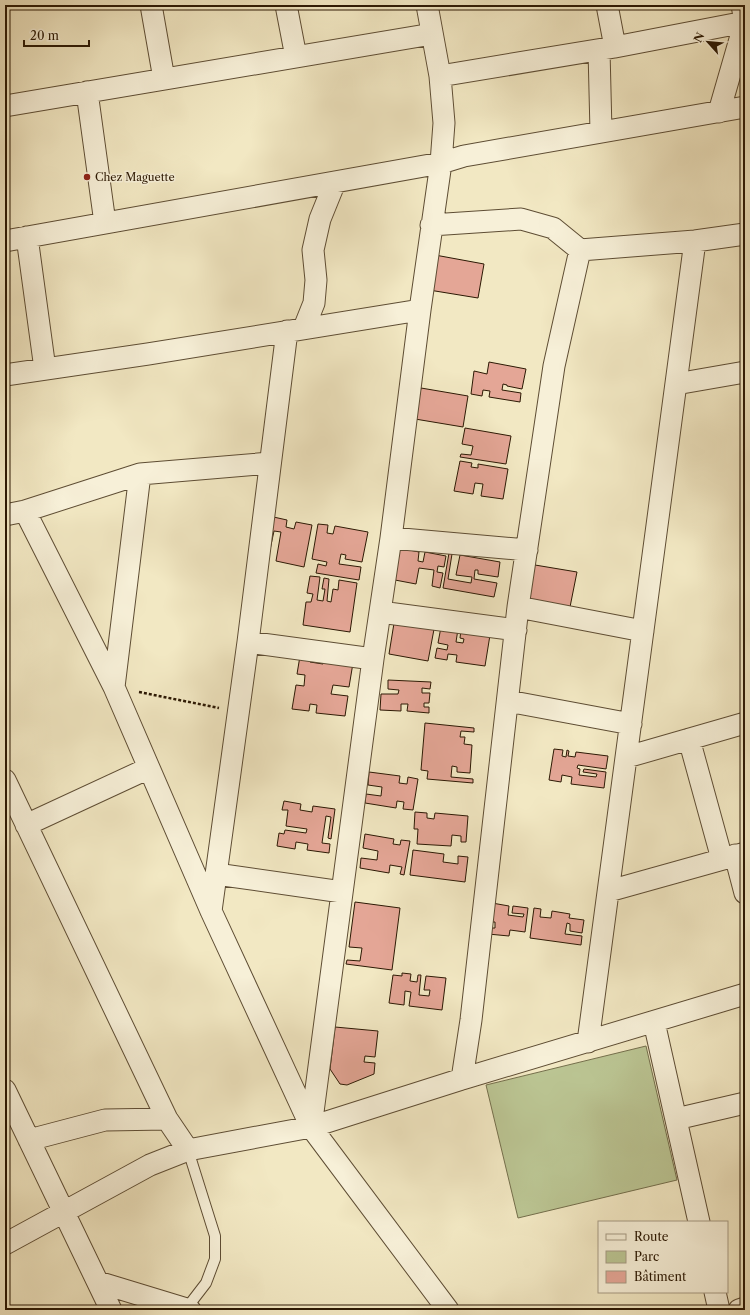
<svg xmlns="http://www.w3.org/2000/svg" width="750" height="1315" font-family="'Libre Caslon Text',serif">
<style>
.green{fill:#bbc593;stroke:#746f4c}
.building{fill:#e4a696;stroke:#2c1904}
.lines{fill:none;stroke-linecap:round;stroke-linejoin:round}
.lane-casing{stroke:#5e4d34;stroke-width:12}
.street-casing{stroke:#5e4d34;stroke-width:23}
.path{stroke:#2c1904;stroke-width:2.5;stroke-dasharray:3 2;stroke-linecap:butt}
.lane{stroke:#f7f0d8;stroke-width:10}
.street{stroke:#f7f0d8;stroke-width:21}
.poi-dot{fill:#8f2418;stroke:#f7f0d8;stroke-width:1.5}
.labels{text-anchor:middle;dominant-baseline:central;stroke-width:3;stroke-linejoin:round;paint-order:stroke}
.poi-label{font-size:11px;fill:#2c1904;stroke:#f7f0d8;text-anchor:start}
</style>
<rect width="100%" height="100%" fill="#f2e8c3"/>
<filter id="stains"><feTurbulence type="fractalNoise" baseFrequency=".005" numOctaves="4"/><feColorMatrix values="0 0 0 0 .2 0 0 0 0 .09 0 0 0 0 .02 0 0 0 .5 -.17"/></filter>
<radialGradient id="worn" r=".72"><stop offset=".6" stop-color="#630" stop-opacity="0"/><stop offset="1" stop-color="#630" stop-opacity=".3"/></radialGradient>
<path class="green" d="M 646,1046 L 677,1180 L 518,1218 L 486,1085 Z"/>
<path class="building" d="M 435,255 L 484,264 L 478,298 L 429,290 Z
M 489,362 L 526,369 L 522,389 L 507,386 L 507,385 L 503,384 L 502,390 L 521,393 L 520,402 L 489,397 L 490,391 L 483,390 L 482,396 L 471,394 L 474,371 L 487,374 Z
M 421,388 L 468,396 L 463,427 L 415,419 Z
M 465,428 L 511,436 L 506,464 L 460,457 L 461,454 L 471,455 L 473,446 L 462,444 Z
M 460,461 L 472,463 L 471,467 L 478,468 L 478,464 L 508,469 L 503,499 L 481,496 L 483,484 L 475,483 L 473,494 L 454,491 Z
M 269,516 L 287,520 L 286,527 L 294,529 L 296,522 L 312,525 L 304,567 L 276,561 L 281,532 L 274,531 L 268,559 Z
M 318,524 L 328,525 L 327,533 L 333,534 L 335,526 L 368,532 L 362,562 L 345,559 L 346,555 L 341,554 L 339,564 L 361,567 L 359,580 L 316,573 L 318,564 L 326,566 L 327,562 L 312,559 Z
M 400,548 L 419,552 L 418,561 L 423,562 L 425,552 L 446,556 L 444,567 L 438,566 L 437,572 L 443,573 L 440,588 L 432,586 L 434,570 L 419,568 L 416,584 L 395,580 Z
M 449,553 L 452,554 L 448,579 L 465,582 L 471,583 L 472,577 L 456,575 L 460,555 L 500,562 L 498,577 L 478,574 L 478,570 L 475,570 L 474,579 L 497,583 L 494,597 L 443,588 Z
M 529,564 L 577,572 L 570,607 L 523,599 Z
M 310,576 L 320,577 L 317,600 L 323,601 L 325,589 L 322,589 L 324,578 L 329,579 L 327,601 L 331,602 L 333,589 L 338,590 L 339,580 L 357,583 L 350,632 L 303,625 L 306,602 L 311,602 L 313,594 L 307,593 Z
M 395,617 L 435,624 L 428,661 L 389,654 Z
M 441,627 L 458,629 L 456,642 L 463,643 L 464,639 L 460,638 L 461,630 L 490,635 L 485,666 L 456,662 L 457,655 L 448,654 L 447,660 L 435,658 L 437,648 L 447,650 L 448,645 L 438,643 Z
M 300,656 L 311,657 L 310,662 L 323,664 L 323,659 L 353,663 L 349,687 L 333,685 L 331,694 L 348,696 L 345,716 L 316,713 L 317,705 L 310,704 L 309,711 L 292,709 L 296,685 L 304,686 L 305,675 L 297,674 Z
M 388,680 L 431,682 L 430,689 L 422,688 L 422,693 L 430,693 L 429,703 L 424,703 L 424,707 L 429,707 L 429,713 L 407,711 L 408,704 L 401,704 L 401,711 L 380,710 L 381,694 L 398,694 L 399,690 L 388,689 Z
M 425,723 L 474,728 L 474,732 L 461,731 L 460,737 L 465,737 L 464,744 L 472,745 L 470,773 L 457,772 L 457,767 L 452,766 L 451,777 L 473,779 L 473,783 L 427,779 L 428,771 L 421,770 Z
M 554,749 L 563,750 L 562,756 L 566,757 L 567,750 L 569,751 L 568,756 L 575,757 L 576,752 L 608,756 L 606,769 L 578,765 L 577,768 L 580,769 L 579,775 L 596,777 L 597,774 L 583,772 L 584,769 L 606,772 L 604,788 L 571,784 L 572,777 L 562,775 L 561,782 L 549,780 Z
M 369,772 L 400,776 L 399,783 L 407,784 L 408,777 L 418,779 L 413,810 L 403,809 L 404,802 L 397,801 L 396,808 L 365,803 L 366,794 L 381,796 L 382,787 L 368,785 Z
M 284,801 L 301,804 L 300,810 L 312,812 L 313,806 L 335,809 L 331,839 L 328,838 L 331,817 L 326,816 L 322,843 L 330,844 L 329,853 L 307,850 L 308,844 L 296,842 L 295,849 L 277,846 L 279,833 L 284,834 L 285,830 L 306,833 L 307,829 L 286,826 L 288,810 L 282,810 Z
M 415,812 L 427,813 L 427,818 L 434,819 L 435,813 L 468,816 L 466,842 L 461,842 L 461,836 L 452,835 L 451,846 L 417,844 L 418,829 L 414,829 Z
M 365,834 L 394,839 L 393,844 L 400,845 L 401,840 L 410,841 L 404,875 L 400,874 L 402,867 L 390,865 L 389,873 L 360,868 L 361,858 L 377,860 L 378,851 L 363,848 Z
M 413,850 L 444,854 L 443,862 L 458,864 L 458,856 L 468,857 L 465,882 L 410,875 Z
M 355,902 L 400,908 L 392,970 L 346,964 L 347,960 L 360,961 L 362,948 L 349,947 Z
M 492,903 L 509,906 L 508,915 L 523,917 L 524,914 L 512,913 L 513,906 L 528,908 L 525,932 L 510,930 L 509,936 L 488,934 L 489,928 L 495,928 L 495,922 L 490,922 Z
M 534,908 L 541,909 L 540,917 L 551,918 L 552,911 L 570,914 L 569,918 L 584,920 L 582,933 L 570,931 L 570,924 L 567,923 L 565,934 L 582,936 L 581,945 L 530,938 Z
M 402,973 L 411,974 L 410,981 L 417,982 L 418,975 L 421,975 L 419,995 L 429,996 L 430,990 L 424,990 L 426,976 L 446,978 L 442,1010 L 409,1006 L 411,992 L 405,991 L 404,1005 L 389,1003 L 393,975 L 402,976 Z
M 335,1027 L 378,1031 L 375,1057 L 365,1056 L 364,1062 L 375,1063 L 374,1074 L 347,1085 L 340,1084 L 330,1069 Z"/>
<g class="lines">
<defs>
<path id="lane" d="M 186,1309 L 206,1283 L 215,1259 L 215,1236 L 188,1150"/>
<path id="street" d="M 151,5 L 164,79
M 286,5 L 296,57
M 607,5 L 615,47
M 599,50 L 601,132
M 440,76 L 615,47 L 745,22
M 87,92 L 105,223
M 5,106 L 432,34
M 719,112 L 745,22 L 742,5
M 431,225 L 521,219 L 553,228 L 580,250 L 695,241 L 745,234
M 27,237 L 45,369
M 5,241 L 441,163 L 464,156 L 745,107
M 304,328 L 314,303 L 316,280 L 313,250 L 320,219 L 335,182
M 5,375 L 148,354 L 420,310
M 676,384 L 745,372
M 25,511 L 114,687 L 211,911 L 311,1127 L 448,1310
M 5,515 L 25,511 L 140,474 L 270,463
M 391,538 L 527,550
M 518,607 L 643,631
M 380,612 L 516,630
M 248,642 L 373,659
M 114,687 L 140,474
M 508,701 L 631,724
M 689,739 L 722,859
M 627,757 L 745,723
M 5,780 L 167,1119 L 188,1150
M 26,825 L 149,768
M 735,855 L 745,893
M 216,874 L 342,892
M 609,891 L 745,853
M 211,911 L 248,642 L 287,331
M 654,1022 L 699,1222
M 588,1042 L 695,241
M 462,1079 L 471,1020 L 518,607 L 554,366 L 580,250
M 5,1090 L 111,1310
M 676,1119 L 745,1103
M 311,1127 L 373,659 L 391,538 L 420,310 L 441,163 L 444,123 L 440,76 L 427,5
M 29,1140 L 105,1120 L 167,1119
M 5,1244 L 150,1165 L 188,1150 L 311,1127 L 462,1079 L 745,994
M 98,1282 L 190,1310
M 715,1292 L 719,1310
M 739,1310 L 745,1308"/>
</defs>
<use href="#lane" class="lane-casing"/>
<use href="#street" class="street-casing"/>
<path class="path" d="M 139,692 L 219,708"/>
<use href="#lane" class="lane"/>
<use href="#street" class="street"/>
</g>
<circle class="poi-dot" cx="87" cy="177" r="4"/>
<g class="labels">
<g class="poi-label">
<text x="95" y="177">Chez Maguette</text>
</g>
</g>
<rect width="750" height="1315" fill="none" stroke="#f2e8c3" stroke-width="20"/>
<rect x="6" y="6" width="738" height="1303" fill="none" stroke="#2c1904" stroke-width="2"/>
<rect x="10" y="10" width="730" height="1295" fill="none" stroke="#2c1904"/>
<rect x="598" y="1221" width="130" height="72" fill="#f7f0d8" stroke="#a69a83"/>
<rect x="606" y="1234" width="20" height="6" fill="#f7f0d8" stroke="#a69a83"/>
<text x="634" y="1241" font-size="12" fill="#2c1904">Route</text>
<rect x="606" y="1251" width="20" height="12" fill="#bbc593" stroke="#a69a83"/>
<text x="634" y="1261" font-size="12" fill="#2c1904">Parc</text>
<rect x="606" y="1271" width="20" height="12" fill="#e4a696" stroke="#a69a83"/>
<text x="634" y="1281" font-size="12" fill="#2c1904">Bâtiment</text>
<g transform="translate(708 42) rotate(297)" stroke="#f7f0d8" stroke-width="3" paint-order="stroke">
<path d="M0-3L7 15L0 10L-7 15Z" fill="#2c1904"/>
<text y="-6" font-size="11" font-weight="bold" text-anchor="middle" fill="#2c1904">N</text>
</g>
<path d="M24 40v6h65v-6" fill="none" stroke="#2c1904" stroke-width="2"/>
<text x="30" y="40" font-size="12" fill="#2c1904" stroke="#f7f0d8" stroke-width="3" paint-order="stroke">20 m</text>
<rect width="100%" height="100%" filter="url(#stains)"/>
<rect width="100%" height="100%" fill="url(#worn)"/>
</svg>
